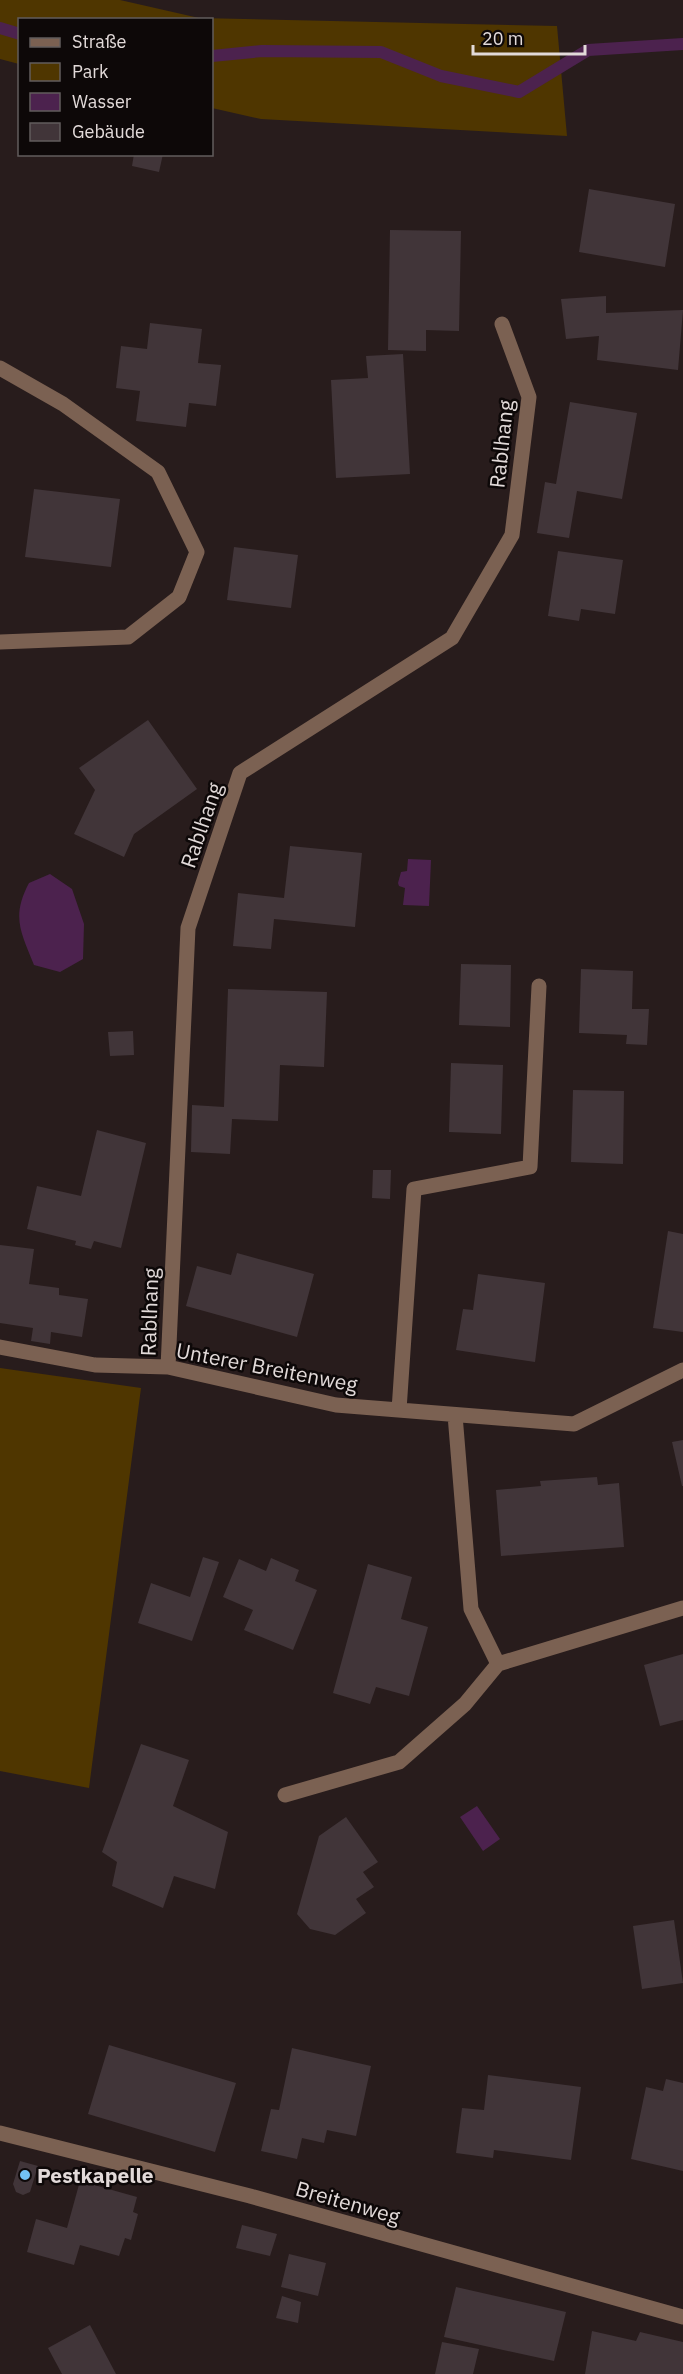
<svg xmlns="http://www.w3.org/2000/svg" width="683" height="2374" font-family="'IBM Plex Sans',sans-serif">
<style>
.green{fill:#4f3600}
.water{fill:#4c224e}
.lines{fill:none;stroke-linecap:round;stroke-linejoin:round}
.stream{stroke:#4c224e;stroke-width:12}
.building{fill:#413539}
.minor{stroke:#7b6152;stroke-width:15}
.poi-dot{fill:#72c1f5;stroke:#0d0808;stroke-width:2}
.labels{text-anchor:middle;dominant-baseline:central;stroke-width:5;stroke-linejoin:round;paint-order:stroke}
.street-label{font-size:21px;fill:#e2dad9;stroke:#0d0808}
.poi-label{font-size:21px;font-weight:bold;fill:#e2dad9;stroke:#0d0808;text-anchor:start}
</style>
<rect width="100%" height="100%" fill="#281c1c"/>
<path class="green" d="M 0,0 L 120,0 L 199,18 L 557,26 L 567,136 L 261,119 L 212,108 L 212,20 L 20,20 L 19,64 L 0,59 Z
M 0,1368 L 141,1388 L 89,1788 L 0,1771 Z"/>
<path class="water" d="M 408,859 L 431,860 L 429,906 L 403,905 L 405,888 L 399,886 L 398,883 L 401,872 L 407,871 Z
M 50,874 L 72,889 L 84,924 L 83,959 L 60,972 L 34,965 C 21,932 11,917 29,883 Z
M 477,1806 L 500,1839 L 483,1851 L 460,1817 Z"/>
<g class="lines">
<path class="stream" d="M 0,28 L 20,34
M 212,56 L 262,51 L 381,52 L 441,76 L 519,92 L 588,50 L 683,44"/>
</g>
<path class="building" d="M 134,154 L 163,154 L 159,172 L 132,166 Z
M 589,189 L 675,204 L 665,267 L 579,252 Z
M 390,230 L 461,231 L 459,331 L 426,330 L 426,351 L 388,350 Z
M 606,296 L 606,313 L 683,310 L 678,370 L 597,360 L 599,336 L 566,339 L 561,299 Z
M 150,323 L 202,329 L 198,363 L 221,365 L 216,406 L 189,403 L 186,427 L 136,421 L 140,391 L 116,388 L 121,346 L 147,349 Z
M 403,354 L 410,474 L 336,478 L 331,380 L 368,378 L 366,356 Z
M 570,402 L 637,413 L 622,499 L 577,491 L 569,538 L 537,533 L 545,482 L 556,484 Z
M 34,489 L 120,499 L 111,567 L 25,557 Z
M 234,547 L 298,555 L 291,608 L 227,600 Z
M 558,551 L 623,560 L 615,614 L 581,609 L 579,621 L 548,616 Z
M 148,720 L 197,789 L 134,834 L 124,857 L 74,834 L 95,790 L 79,768 Z
M 290,846 L 362,853 L 355,927 L 274,919 L 271,949 L 233,946 L 238,893 L 284,898 Z
M 461,964 L 511,965 L 510,1027 L 459,1025 Z
M 581,969 L 633,971 L 632,1009 L 649,1009 L 647,1045 L 626,1044 L 627,1035 L 579,1033 Z
M 228,989 L 327,992 L 324,1067 L 280,1065 L 278,1121 L 232,1119 L 230,1154 L 191,1152 L 192,1105 L 224,1107 Z
M 133,1031 L 134,1055 L 110,1056 L 108,1032 Z
M 451,1063 L 503,1065 L 501,1134 L 449,1132 Z
M 573,1090 L 624,1091 L 623,1164 L 571,1162 Z
M 97,1130 L 146,1143 L 121,1248 L 94,1241 L 91,1249 L 75,1245 L 76,1241 L 27,1229 L 37,1186 L 81,1196 Z
M 373,1170 L 391,1170 L 390,1199 L 372,1198 Z
M 668,1231 L 683,1234 L 683,1332 L 653,1328 Z
M 0,1245 L 34,1249 L 29,1284 L 59,1288 L 59,1295 L 88,1299 L 82,1337 L 51,1332 L 50,1344 L 31,1341 L 33,1328 L 0,1323 Z
M 237,1253 L 314,1274 L 297,1337 L 186,1306 L 197,1266 L 231,1275 Z
M 478,1274 L 545,1283 L 535,1362 L 456,1350 L 463,1309 L 473,1310 Z
M 683,1440 L 683,1486 L 682,1486 L 672,1442 Z
M 597,1477 L 598,1485 L 619,1483 L 624,1547 L 501,1556 L 496,1490 L 541,1486 L 540,1481 Z
M 203,1557 L 219,1562 L 192,1641 L 138,1623 L 151,1583 L 190,1597 Z
M 271,1558 L 299,1570 L 295,1581 L 317,1590 L 293,1650 L 244,1630 L 253,1610 L 223,1597 L 239,1559 L 266,1571 Z
M 368,1564 L 412,1577 L 401,1619 L 428,1627 L 409,1696 L 376,1687 L 370,1704 L 333,1693 Z
M 683,1654 L 683,1720 L 660,1726 L 644,1665 Z
M 141,1744 L 189,1760 L 173,1806 L 228,1832 L 215,1889 L 174,1876 L 163,1908 L 112,1886 L 117,1862 L 102,1852 Z
M 346,1817 L 378,1862 L 363,1872 L 374,1887 L 356,1899 L 366,1913 L 335,1935 L 310,1929 L 297,1914 L 319,1836 Z
M 674,1920 L 683,1983 L 642,1989 L 633,1926 Z
M 109,2045 L 236,2083 L 215,2152 L 88,2114 Z
M 292,2048 L 371,2066 L 356,2136 L 327,2130 L 324,2143 L 302,2138 L 297,2159 L 261,2151 L 271,2109 L 279,2110 Z
M 488,2075 L 581,2087 L 571,2160 L 494,2150 L 493,2158 L 456,2153 L 462,2108 L 484,2110 Z
M 666,2079 L 683,2083 L 683,2171 L 631,2159 L 646,2087 L 663,2091 Z
M 20,2161 L 38,2166 L 30,2192 L 23,2195 L 16,2192 L 13,2184 Z
M 80,2181 L 137,2197 L 133,2212 L 138,2214 L 131,2240 L 125,2238 L 119,2256 L 80,2245 L 74,2265 L 27,2252 L 36,2219 L 67,2228 Z
M 242,2225 L 277,2234 L 270,2256 L 236,2248 Z
M 289,2254 L 326,2263 L 318,2296 L 281,2287 Z
M 456,2287 L 566,2312 L 554,2361 L 444,2337 Z
M 282,2296 L 301,2302 L 298,2323 L 276,2318 Z
M 90,2325 L 116,2374 L 62,2374 L 48,2348 Z
M 592,2331 L 636,2341 L 640,2332 L 683,2342 L 683,2374 L 585,2374 Z
M 442,2342 L 479,2349 L 473,2374 L 435,2374 Z"/>
<g class="lines">
<path class="minor" d="M 0,368 L 63,404 L 158,472 L 197,552 L 179,597 L 128,637 L 0,642
M 0,1347 L 95,1365 L 168,1367 L 336,1405 L 574,1424 L 683,1370
M 168,1367 L 188,928 L 240,773 L 452,638 L 512,535 L 529,397 L 502,324
M 399,1410 L 414,1189 L 530,1167 L 539,986
M 498,1664 L 683,1608
M 285,1795 L 399,1762 L 465,1704 L 498,1664 L 471,1609 L 455,1415
M 0,2133 L 250,2196 L 683,2317"/>
</g>
<circle class="poi-dot" cx="25" cy="2175" r="6"/>
<g class="labels">
<g class="street-label">
<text transform="translate(501 444) rotate(-84)">Rablhang</text>
<text transform="translate(201 825) rotate(-71)">Rablhang</text>
<text transform="translate(149 1312) rotate(-88)">Rablhang</text>
<text transform="translate(267 1367) rotate(11)">Unterer Breitenweg</text>
<text transform="translate(348 2202) rotate(16)">Breitenweg</text>
</g>
<g class="poi-label">
<text x="37" y="2175">Pestkapelle</text>
</g>
</g>
<rect x="18" y="18" width="195" height="138" fill="#0d0808" stroke="#625c5c" stroke-width="1.5"/>
<rect x="30" y="38" width="30" height="9" fill="#7b6152" stroke="#625c5c" stroke-width="1.5"/>
<text x="72" y="48" font-size="18" fill="#e2dad9">Straße</text>
<rect x="30" y="63" width="30" height="18" fill="#4f3600" stroke="#625c5c" stroke-width="1.5"/>
<text x="72" y="78" font-size="18" fill="#e2dad9">Park</text>
<rect x="30" y="93" width="30" height="18" fill="#4c224e" stroke="#625c5c" stroke-width="1.5"/>
<text x="72" y="108" font-size="18" fill="#e2dad9">Wasser</text>
<rect x="30" y="123" width="30" height="18" fill="#413539" stroke="#625c5c" stroke-width="1.5"/>
<text x="72" y="138" font-size="18" fill="#e2dad9">Gebäude</text>
<path d="M473 45v9h112v-9" fill="none" stroke="#e2dad9" stroke-width="3"/>
<text x="482" y="45" font-size="18" fill="#e2dad9" stroke="#0d0808" stroke-width="4.5" paint-order="stroke">20 m</text>
</svg>
